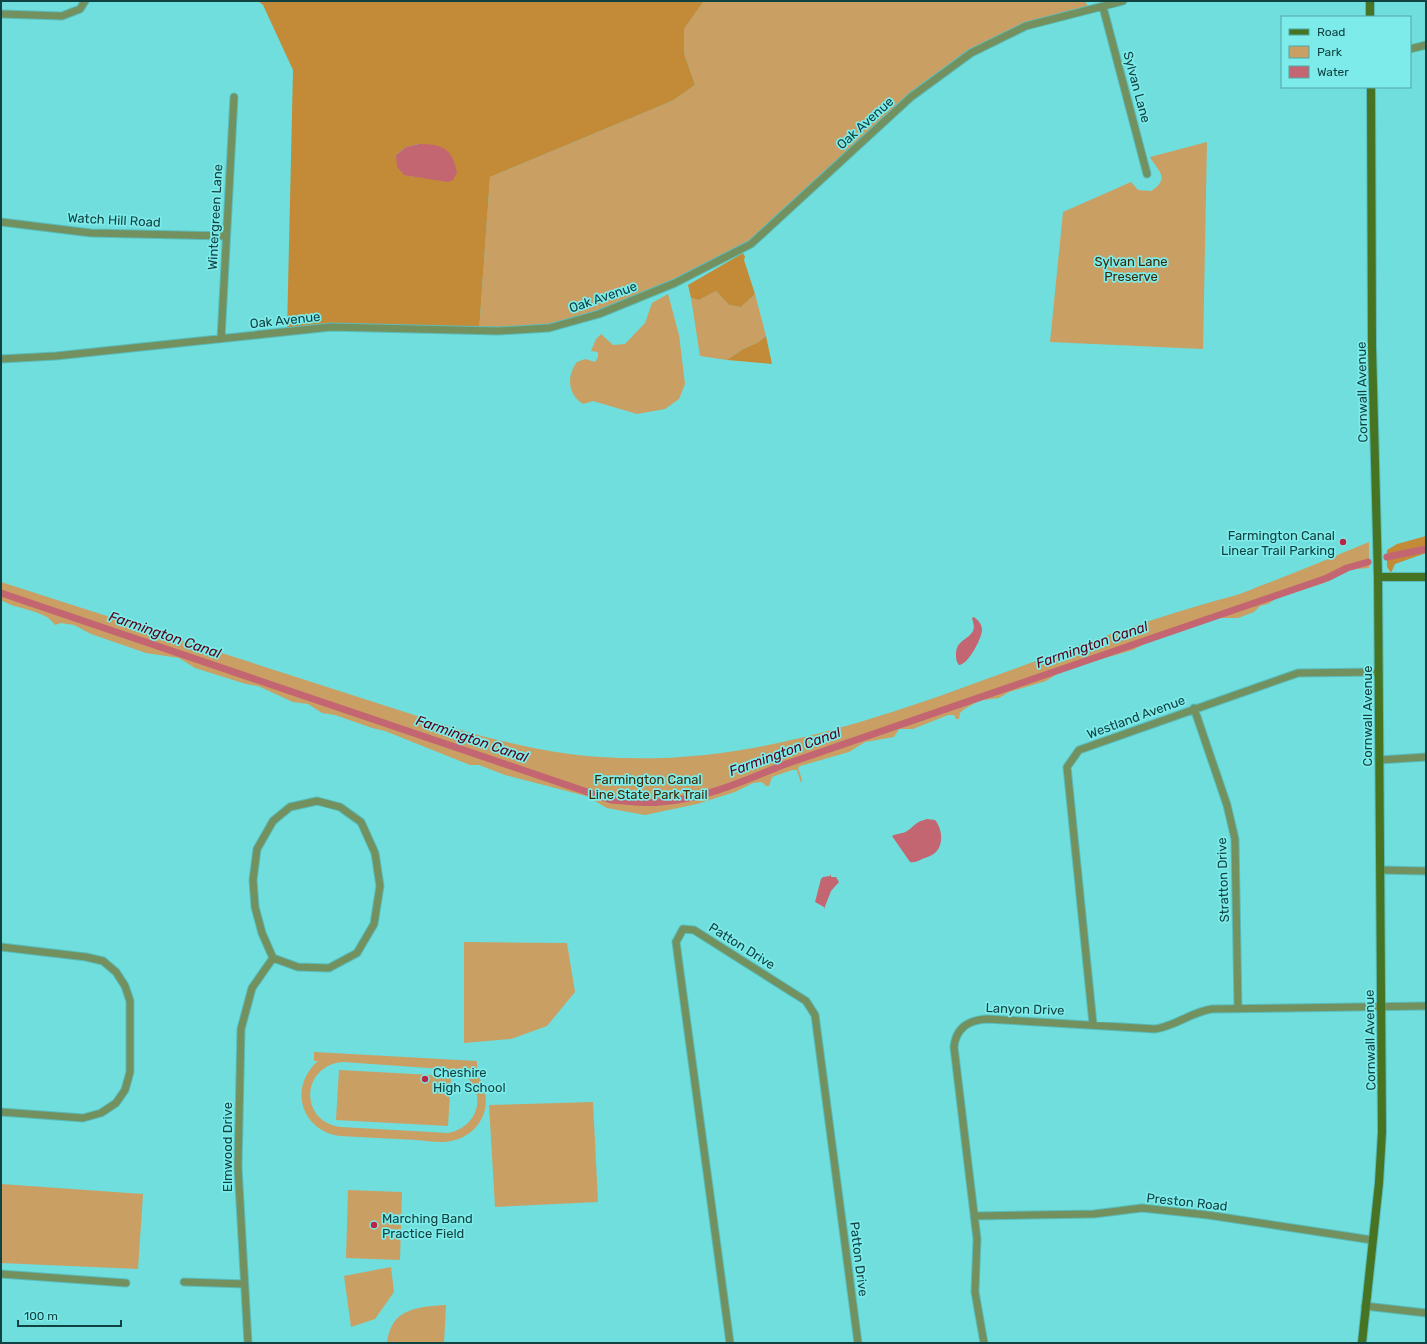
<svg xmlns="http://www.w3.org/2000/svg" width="1427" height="1344" font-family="Rubik,sans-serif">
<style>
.green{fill:#ca9f64;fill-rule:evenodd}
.forest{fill:#c38b38;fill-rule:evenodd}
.water{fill:#c36671}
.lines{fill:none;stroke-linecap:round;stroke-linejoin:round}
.canal{stroke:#c36671;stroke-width:7}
.street-casing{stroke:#5abcba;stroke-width:9}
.secondary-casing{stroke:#5abcba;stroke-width:10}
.street{stroke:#72915e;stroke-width:7}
.secondary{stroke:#477423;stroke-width:8}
.poi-dot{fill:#b72647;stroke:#7debe9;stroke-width:1.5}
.labels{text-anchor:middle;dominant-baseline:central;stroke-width:3.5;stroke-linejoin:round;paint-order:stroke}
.street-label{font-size:13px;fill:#114242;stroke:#7debe9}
.park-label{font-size:13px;fill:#3e2703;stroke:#7debe9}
.poi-label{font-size:13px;fill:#114242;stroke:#7debe9;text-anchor:start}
.water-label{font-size:14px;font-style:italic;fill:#580018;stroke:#7debe9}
</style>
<rect width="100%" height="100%" fill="#6fdedc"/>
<path class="green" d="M 704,1 L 1085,1 L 1090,10 L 1026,26 L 971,53 L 911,97 L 751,244 L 675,283 L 599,314 L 549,328 L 479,331 L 490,177 L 672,101 L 695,85 L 684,53 L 684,29 Z
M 1207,142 L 1203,349 L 1050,342 L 1063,212 L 1131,182 L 1138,190 L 1151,191 C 1172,178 1156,169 1150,157 Z
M 716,291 L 729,305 L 741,307 L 755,294 L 766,336 L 757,343 L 743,349 L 727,360 L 700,356 L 691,298 L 699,300 Z
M 668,294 L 679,335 L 685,384 L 679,399 L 665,409 L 637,414 L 593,401 L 583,404 C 568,395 566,376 577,362 L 585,359 L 595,362 L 598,357 L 598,352 L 591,351 L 596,339 L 601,334 L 613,345 L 625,344 L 645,323 L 652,303 Z
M 1369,542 L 1369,568 L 1345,570 L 1324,583 L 1277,598 L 1268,604 L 1260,606 L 1254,612 L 1238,618 L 1219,618 L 1146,643 L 1133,650 L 1063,670 L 1046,681 L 1009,692 L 999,698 L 983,700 L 975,703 L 963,710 L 960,713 L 959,719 L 956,719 L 954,715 L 948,715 L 913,729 L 899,729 L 894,737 L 865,742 L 849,752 L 800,766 L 798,768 L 802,780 L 801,783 L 797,770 L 792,770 L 772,777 L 769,786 L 766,786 L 762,782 L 753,783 L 735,792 L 697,804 L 645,815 L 607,808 L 586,796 L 505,775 L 479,765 L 470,765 L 385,731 L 372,728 L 335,715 L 322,713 L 308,704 L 293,702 L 258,686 L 246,684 L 195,668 L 179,658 L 146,653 L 91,634 L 74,625 L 61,623 L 55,625 C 45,609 16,610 1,600 L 1,582 L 467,732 C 511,744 556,754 601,757 C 771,769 929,699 1085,643 C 1133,626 1184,609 1233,596 C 1245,593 1256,587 1268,583 C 1302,570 1335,556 1369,542 Z
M 464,942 L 567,943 L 575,992 L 547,1026 L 511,1039 L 464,1043 Z
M 314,1052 L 477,1061 L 477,1070 L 472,1070 C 483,1080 488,1094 485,1109 C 482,1124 470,1136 455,1140 C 443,1144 429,1141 416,1140 C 391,1139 365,1137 340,1136 C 301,1131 288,1087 318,1061 L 314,1061 ZM 344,1062 L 456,1070 C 488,1085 483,1126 448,1133 L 341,1127 C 298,1122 301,1064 344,1062 Z
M 339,1070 L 451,1076 L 448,1126 L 336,1120 Z
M 593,1102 L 598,1202 L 495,1207 L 489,1105 Z
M 1,1184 L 143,1194 L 138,1269 L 1,1263 Z
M 348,1190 L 402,1192 L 400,1260 L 346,1258 Z
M 391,1267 L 394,1292 L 375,1319 L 351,1327 L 344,1276 Z
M 446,1305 L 444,1343 L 387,1343 C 391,1308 417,1307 446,1305 Z"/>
<path class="forest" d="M 258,1 L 704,1 L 684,29 L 684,53 L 695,85 L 672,101 L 490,177 L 479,331 L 331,327 L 287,332 L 293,70 L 263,5 ZM 419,144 L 429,178 L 409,176 L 396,155 L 406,147 Z
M 743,253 L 745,257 L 744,260 L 755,294 L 741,307 L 729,305 L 716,291 L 699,300 L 691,298 L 688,285 Z
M 766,336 L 772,364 L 727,360 L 743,349 L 757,343 Z
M 1426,536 L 1426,553 L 1395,564 L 1391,573 L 1387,567 L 1387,550 L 1397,544 Z"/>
<path class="water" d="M 419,144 C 442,144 452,148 457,172 L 453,180 L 448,182 L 409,176 L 404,175 L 397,167 L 396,155 L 406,147 Z
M 974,617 C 978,620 982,624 982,630 C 982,638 968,665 959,665 C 956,661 956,658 956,653 C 957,640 968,640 973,631 C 975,627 973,622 972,618 Z
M 927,819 L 935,820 C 942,828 944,844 936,852 C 932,856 927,857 922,859 C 918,861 915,863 910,862 L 892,836 C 897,833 903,834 907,831 C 916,825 915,822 927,819 Z
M 831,874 L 831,877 L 836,877 L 839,882 L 831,891 L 824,909 L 824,907 L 815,902 L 821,879 L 823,877 L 830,876 Z"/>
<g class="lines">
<path class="canal" d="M 1387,557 L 1426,549
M 1,593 L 611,800 C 628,801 644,804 661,802 C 704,799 744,781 783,765 L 1327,578 L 1347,568 L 1368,562"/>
<defs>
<path id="street" d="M 1103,7 L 1147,174
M 1,14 L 62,16 L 80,9 L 85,1
M 1410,49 L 1426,45
M 1,222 L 91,233 L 226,236
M 221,339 L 234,97
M 1,359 L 56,356 L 331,327 L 498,331 L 549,328 L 599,314 L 675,283 L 751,244 L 911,97 L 971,53 L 1026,26 L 1123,1
M 1194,708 L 1227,805 L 1235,839 L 1238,1009
M 1379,760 L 1426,757
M 317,801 L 340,807 L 361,822 L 375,853 L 380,886 L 374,924 L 357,953 L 329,968 L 298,967 L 273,958 L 262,933 L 255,907 L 253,880 L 257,849 L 273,821 L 290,807 Z
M 1380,870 L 1426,871
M 1,947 L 86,957 L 103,961 L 116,972 L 125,986 L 130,1001 L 130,1072 L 125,1090 L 116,1103 L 101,1113 L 83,1118 L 1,1112
M 1093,1024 L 1067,767 L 1079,750 L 1298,673 L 1378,672
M 974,1216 L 1094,1214 L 1142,1208 L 1208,1215 L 1372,1240
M 1,1274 L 126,1283
M 184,1282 L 244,1284
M 1365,1306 L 1426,1313
M 248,1343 L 238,1167 L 241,1029 L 252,988 L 273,958
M 730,1343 L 676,942 L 683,929 L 694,930 L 806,1001 L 815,1015 L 858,1343
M 984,1343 L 975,1292 L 977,1239 L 954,1047 C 956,1028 968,1020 987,1019 L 1155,1029 C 1176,1026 1191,1012 1212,1009 L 1426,1006"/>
<path id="secondary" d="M 1370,1 L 1370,17
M 1378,577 L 1426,577
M 1362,1343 L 1379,1183 L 1382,1132 L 1378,577 L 1372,347 L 1371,87"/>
</defs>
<use href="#street" class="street-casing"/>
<use href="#secondary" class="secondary-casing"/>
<use href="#street" class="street"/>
<use href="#secondary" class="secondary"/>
</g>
<g class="poi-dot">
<circle cx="1343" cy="542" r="4"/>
<circle cx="425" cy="1079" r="4"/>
<circle cx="374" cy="1225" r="4"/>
</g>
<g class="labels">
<g class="street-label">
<text transform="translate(1137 87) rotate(75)">Sylvan Lane</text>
<text transform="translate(865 123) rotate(-42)">Oak Avenue</text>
<text transform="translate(215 217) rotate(-87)">Wintergreen Lane</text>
<text transform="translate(114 220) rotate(3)">Watch Hill Road</text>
<text transform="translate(603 297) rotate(-19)">Oak Avenue</text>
<text transform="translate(285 320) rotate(-6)">Oak Avenue</text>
<text transform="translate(1362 392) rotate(-91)">Cornwall Avenue</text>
<text transform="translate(1367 716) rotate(-90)">Cornwall Avenue</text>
<text transform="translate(1136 717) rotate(-20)">Westland Avenue</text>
<text transform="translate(1223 880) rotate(-92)">Stratton Drive</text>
<text transform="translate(742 946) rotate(32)">Patton Drive</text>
<text transform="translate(1025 1009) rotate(2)">Lanyon Drive</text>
<text transform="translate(1370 1040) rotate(-91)">Cornwall Avenue</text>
<text transform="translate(227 1147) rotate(-90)">Elmwood Drive</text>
<text transform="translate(1187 1202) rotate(6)">Preston Road</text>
<text transform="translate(859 1259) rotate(83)">Patton Drive</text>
</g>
<g class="park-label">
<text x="1131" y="261">Sylvan Lane<tspan x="1131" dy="15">Preserve</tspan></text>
<text x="648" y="779">Farmington Canal<tspan x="648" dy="15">Line State Park Trail</tspan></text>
</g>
<g class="poi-label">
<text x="1335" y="535" text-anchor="end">Farmington Canal<tspan x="1335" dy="15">Linear Trail Parking</tspan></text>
<text x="433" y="1072">Cheshire<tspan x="433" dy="15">High School</tspan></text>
<text x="382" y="1218">Marching Band<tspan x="382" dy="15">Practice Field</tspan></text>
</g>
<g class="water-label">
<text transform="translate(165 635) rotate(19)">Farmington Canal</text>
<text transform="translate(1092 645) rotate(-19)">Farmington Canal</text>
<text transform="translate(472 739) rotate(19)">Farmington Canal</text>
<text transform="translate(785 752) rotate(-20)">Farmington Canal</text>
</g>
</g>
<rect width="1427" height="1344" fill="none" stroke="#114242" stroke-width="4"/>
<rect x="1281" y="16" width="130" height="72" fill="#7debe9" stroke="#52a7a6"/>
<rect x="1289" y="29" width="20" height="6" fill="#477423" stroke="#52a7a6"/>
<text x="1317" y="36" font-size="12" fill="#114242">Road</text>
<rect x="1289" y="46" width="20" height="12" fill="#ca9f64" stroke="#52a7a6"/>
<text x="1317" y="56" font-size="12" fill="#114242">Park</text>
<rect x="1289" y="66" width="20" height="12" fill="#c36671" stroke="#52a7a6"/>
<text x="1317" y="76" font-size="12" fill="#114242">Water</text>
<path d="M18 1320v6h103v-6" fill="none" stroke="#114242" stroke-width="2"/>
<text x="24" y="1320" font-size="12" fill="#114242" stroke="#7debe9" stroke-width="3" paint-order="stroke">100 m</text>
</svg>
